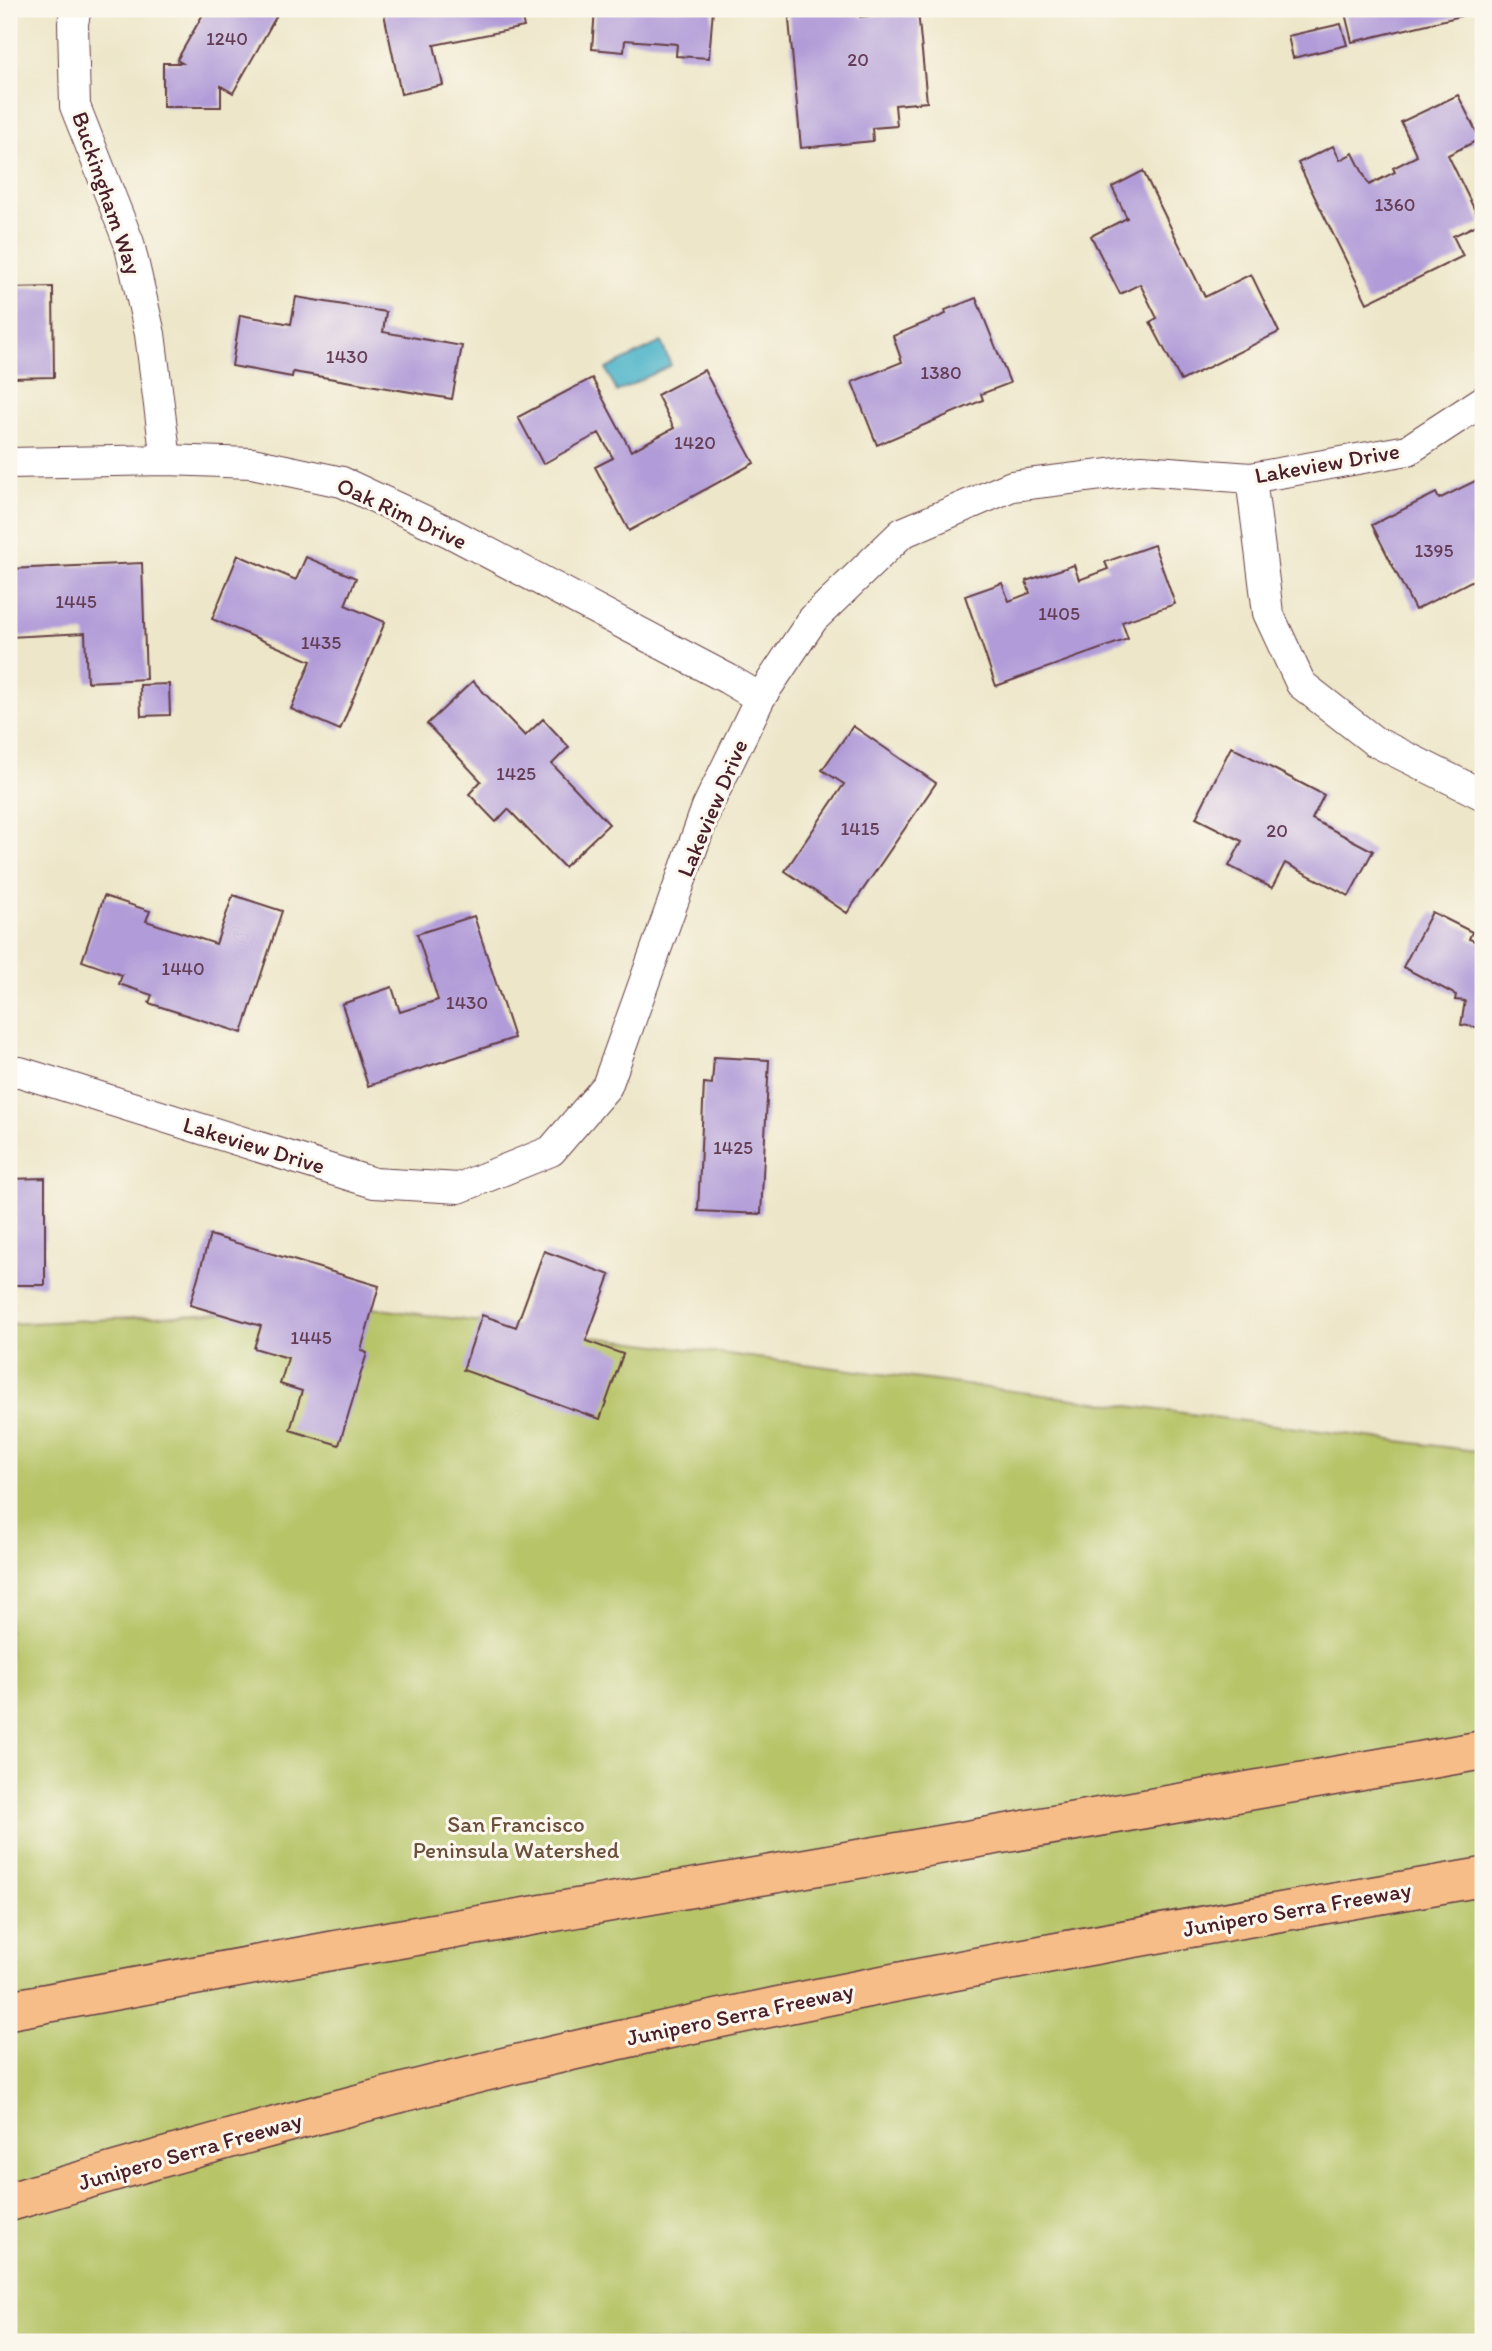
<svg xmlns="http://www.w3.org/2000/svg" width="1492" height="2351" font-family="Itim,sans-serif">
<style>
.green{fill:#b7c467;stroke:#807249;stroke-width:2}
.water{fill:#49b2c8;stroke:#4a687a;stroke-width:2}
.building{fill:#b19bd8}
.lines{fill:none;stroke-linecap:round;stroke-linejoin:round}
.minor-casing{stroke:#623d43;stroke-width:32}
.motorway-casing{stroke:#623d43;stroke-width:41}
.minor{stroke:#fff;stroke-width:30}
.motorway{stroke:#f7bd88;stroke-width:38}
.labels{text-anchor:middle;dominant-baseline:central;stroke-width:6;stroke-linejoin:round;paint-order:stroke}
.number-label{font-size:19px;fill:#643e56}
.street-label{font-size:23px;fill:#4a1f2b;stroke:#fbf7ec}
.park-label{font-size:23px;fill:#6b513d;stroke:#fbf7ec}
</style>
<rect width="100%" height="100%" fill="#fbf7ec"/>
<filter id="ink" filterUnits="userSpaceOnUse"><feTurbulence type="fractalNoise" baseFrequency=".0143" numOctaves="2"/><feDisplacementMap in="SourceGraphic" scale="14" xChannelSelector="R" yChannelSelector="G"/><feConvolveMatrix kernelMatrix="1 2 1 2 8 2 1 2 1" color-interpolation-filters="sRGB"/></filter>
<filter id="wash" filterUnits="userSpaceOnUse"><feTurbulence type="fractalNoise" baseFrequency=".00686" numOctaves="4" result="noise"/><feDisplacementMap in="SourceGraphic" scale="28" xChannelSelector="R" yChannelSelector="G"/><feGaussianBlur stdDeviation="1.57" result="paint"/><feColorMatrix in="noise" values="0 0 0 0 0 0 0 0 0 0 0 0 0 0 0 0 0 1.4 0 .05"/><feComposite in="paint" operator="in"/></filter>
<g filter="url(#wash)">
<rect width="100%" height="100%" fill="#ede6c9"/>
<path class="green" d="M 364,1307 L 1483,1452 L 1483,2342 L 9,2342 L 9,1324 Z"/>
<path class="water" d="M 661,342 L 671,365 L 617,392 L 606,369 Z"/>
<g id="blocks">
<path class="building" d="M 206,9 L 266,9 L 277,15 L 233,93 L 221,86 L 221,107 L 163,107 L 163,63 L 182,63 L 177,60 Z
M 383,9 L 520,9 L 524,27 L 434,45 L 443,85 L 401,94 Z
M 595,9 L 713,9 L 709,58 L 676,56 L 677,44 L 625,40 L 624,52 L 592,49 Z
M 788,9 L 860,9 L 860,17 L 918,11 L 927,102 L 895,105 L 897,126 L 872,128 L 873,141 L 801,148 Z
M 1344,9 L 1459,9 L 1461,16 L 1352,42 Z
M 1341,24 L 1347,45 L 1293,58 L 1288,36 Z
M 1458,95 L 1480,139 L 1448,155 L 1481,223 L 1453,236 L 1463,256 L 1367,303 L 1298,163 L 1333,146 L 1340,160 L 1353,153 L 1369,185 L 1395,172 L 1393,168 L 1417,156 L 1401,122 Z
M 1143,171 L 1205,297 L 1251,274 L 1279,332 L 1181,381 L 1150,322 L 1157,318 L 1140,284 L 1120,294 L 1091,236 L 1127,218 L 1112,187 Z
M 53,287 L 54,377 L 9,378 L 9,288 Z
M 296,297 L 386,312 L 383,332 L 462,346 L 452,399 L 293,372 L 292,377 L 232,366 L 240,315 L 291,324 Z
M 976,298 L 1010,383 L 981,394 L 983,400 L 877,445 L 852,382 L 902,362 L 893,336 L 946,314 L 945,310 Z
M 704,370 L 754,463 L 629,531 L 595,467 L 613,458 L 599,433 L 543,464 L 518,417 L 592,378 L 631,451 L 674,428 L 657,395 Z
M 1483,477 L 1483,575 L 1415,610 L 1372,525 L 1436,493 L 1439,499 Z
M 1154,545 L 1175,604 L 1122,622 L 1128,639 L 996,686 L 965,596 L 1002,583 L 1009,601 L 1030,593 L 1026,581 L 1074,565 L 1079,580 L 1108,569 L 1105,562 Z
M 238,555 L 296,580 L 306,557 L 356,578 L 345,605 L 385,622 L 340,730 L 291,709 L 311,661 L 212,619 Z
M 142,563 L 146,679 L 87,682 L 85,633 L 9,637 L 9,569 Z
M 473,681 L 525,736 L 543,719 L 569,747 L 552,764 L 609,824 L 564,867 L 508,809 L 496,822 L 469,794 L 481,781 L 427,724 Z
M 169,684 L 170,715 L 141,716 L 140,685 Z
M 853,726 L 936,783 L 847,913 L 785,871 L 844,784 L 822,770 Z
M 1231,747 L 1324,795 L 1312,819 L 1373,851 L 1349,896 L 1285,863 L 1272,888 L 1229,866 L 1242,841 L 1196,818 Z
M 233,895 L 282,911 L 242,1033 L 149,1003 L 152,995 L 119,984 L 122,975 L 82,961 L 104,896 L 150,911 L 146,921 L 216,944 Z
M 1432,912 L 1472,932 L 1469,939 L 1480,943 L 1480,940 L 1483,940 L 1483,1028 L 1461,1025 L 1465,1001 L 1455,1000 L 1456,995 L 1403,967 Z
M 474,916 L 514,1038 L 368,1086 L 342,1004 L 392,987 L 400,1012 L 438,1000 L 417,934 Z
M 714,1057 L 769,1060 L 761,1214 L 698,1211 L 704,1083 L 712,1084 Z
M 45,1178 L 45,1285 L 9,1285 L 9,1179 Z
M 210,1235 L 379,1286 L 361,1350 L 367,1353 L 339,1445 L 290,1430 L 302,1391 L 280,1384 L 288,1358 L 254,1348 L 261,1326 L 190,1305 Z
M 544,1251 L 610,1275 L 586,1341 L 623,1354 L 600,1419 L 463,1370 L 482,1315 L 516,1327 Z"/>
</g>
</g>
<g filter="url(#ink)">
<use href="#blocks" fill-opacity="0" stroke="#623d43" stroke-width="2"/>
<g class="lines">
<defs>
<path id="minor" d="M 76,9 L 73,23 L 75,106 L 129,243 L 150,334 L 166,460
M 9,463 L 166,460 L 252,463 L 342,482 L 451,533 L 728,679 L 760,698
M 1251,478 L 1268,613 L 1301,684 L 1374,741 L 1483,795
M 9,1072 L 20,1072 L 374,1183 L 459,1188 L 551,1151 L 607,1086 L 707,807 L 760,698 L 813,619 L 902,533 L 1012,486 L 1142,470 L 1251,478 L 1408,450 L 1483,401"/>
<path id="motorway" d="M 9,2010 L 336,1950 L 1483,1750
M 9,2202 C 220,2140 432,2081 647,2034 C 924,1973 1204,1925 1483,1877"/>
</defs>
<use href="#minor" class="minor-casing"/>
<use href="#motorway" class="motorway-casing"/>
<use href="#minor" class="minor"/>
<use href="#motorway" class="motorway"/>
</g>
</g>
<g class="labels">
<g class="number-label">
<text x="227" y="38">1240</text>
<text x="858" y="59">20</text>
<text x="1395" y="204">1360</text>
<text x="347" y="356">1430</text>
<text x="941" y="372">1380</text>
<text x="695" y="442">1420</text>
<text x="1434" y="550">1395</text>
<text x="76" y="601">1445</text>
<text x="1059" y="613">1405</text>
<text x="321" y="642">1435</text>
<text x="516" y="773">1425</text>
<text x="860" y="828">1415</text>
<text x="1277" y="830">20</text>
<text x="183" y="968">1440</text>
<text x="467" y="1002">1430</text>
<text x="733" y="1147">1425</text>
<text x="311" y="1337">1445</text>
</g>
<g class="street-label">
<text transform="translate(107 193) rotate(71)">Buckingham Way</text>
<text transform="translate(1327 463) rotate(-10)">Lakeview Drive</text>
<text transform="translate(402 513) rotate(25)">Oak Rim Drive</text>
<text transform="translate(712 808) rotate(-67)">Lakeview Drive</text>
<text transform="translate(254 1145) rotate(17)">Lakeview Drive</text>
<text transform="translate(1297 1909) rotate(-10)">Junipero Serra Freeway</text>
<text transform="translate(740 2014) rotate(-12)">Junipero Serra Freeway</text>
<text transform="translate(190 2151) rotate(-16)">Junipero Serra Freeway</text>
</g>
<g class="park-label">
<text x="516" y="1824">San Francisco<tspan x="516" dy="26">Peninsula Watershed</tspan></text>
</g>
</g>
<rect width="1492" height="2351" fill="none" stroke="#fbf7ec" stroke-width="35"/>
</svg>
